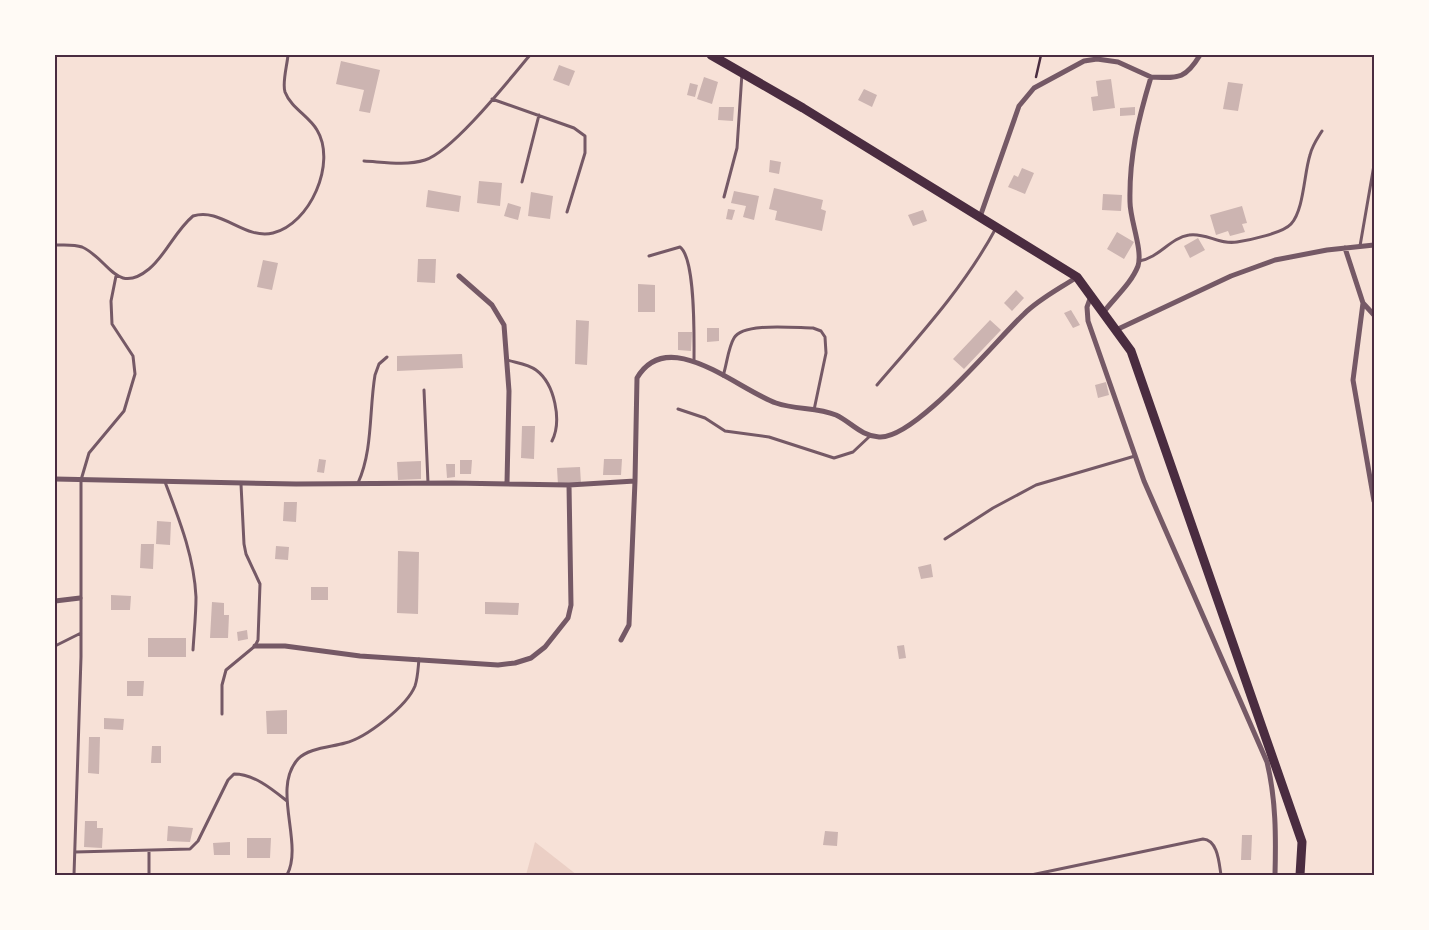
<svg xmlns="http://www.w3.org/2000/svg" width="1429" height="930" font-family="'IBM Plex Serif',serif">
<style>
.green{fill:#ebcfc5}
.building{fill:#ccb4b1}
.lines{fill:none;stroke-linecap:round;stroke-linejoin:round}
.path{stroke:#4a2c40;stroke-width:2.5}
.service{stroke:#755966;stroke-width:3}
.minor{stroke:#755966;stroke-width:5}
.secondary{stroke:#4a2c40;stroke-width:9}
.neatline{fill:none;stroke:#4a2c40;stroke-width:2}
</style>
<rect width="100%" height="100%" fill="#f7e1d7"/>
<path class="green" d="M 535,842 L 577,875 L 526,875 Z"/>
<path class="building" d="M 341,61 L 380,70 L 370,113 L 359,111 L 364,90 L 336,84 Z
M 559,65 L 575,71 L 569,86 L 553,80 Z
M 704,77 L 718,82 L 712,104 L 697,99 Z
M 1111,79 L 1115,108 L 1093,111 L 1091,97 L 1098,96 L 1096,81 Z
M 1228,82 L 1243,84 L 1238,111 L 1223,109 Z
M 690,83 L 698,85 L 695,97 L 687,95 Z
M 864,89 L 877,95 L 872,107 L 858,100 Z
M 719,107 L 734,107 L 733,121 L 718,120 Z
M 1135,107 L 1135,115 L 1120,116 L 1120,108 Z
M 770,160 L 781,162 L 779,174 L 769,172 Z
M 1022,168 L 1034,173 L 1025,194 L 1008,187 L 1014,175 L 1018,177 Z
M 479,181 L 502,183 L 500,206 L 477,203 Z
M 774,188 L 823,200 L 821,209 L 826,211 L 822,231 L 775,220 L 777,211 L 769,209 Z
M 428,190 L 461,196 L 459,212 L 426,207 Z
M 734,191 L 759,196 L 754,220 L 743,217 L 746,206 L 731,203 Z
M 531,192 L 553,196 L 550,219 L 528,216 Z
M 1103,194 L 1122,195 L 1121,211 L 1102,210 Z
M 508,203 L 521,207 L 518,220 L 504,216 Z
M 1242,206 L 1247,223 L 1242,224 L 1245,232 L 1230,236 L 1228,231 L 1216,235 L 1210,215 Z
M 728,209 L 735,210 L 732,220 L 726,219 Z
M 923,210 L 927,221 L 913,226 L 908,215 Z
M 1117,232 L 1134,242 L 1124,259 L 1107,249 Z
M 1198,238 L 1205,250 L 1190,258 L 1184,246 Z
M 418,259 L 436,259 L 435,283 L 417,282 Z
M 263,260 L 278,263 L 272,290 L 257,287 Z
M 638,284 L 655,285 L 655,312 L 638,312 Z
M 1016,290 L 1024,298 L 1012,311 L 1004,303 Z
M 1071,310 L 1080,325 L 1073,328 L 1064,313 Z
M 576,320 L 589,321 L 587,365 L 575,364 Z
M 990,320 L 1001,330 L 964,369 L 953,359 Z
M 707,328 L 719,328 L 719,341 L 707,342 Z
M 678,332 L 692,332 L 691,351 L 678,350 Z
M 462,354 L 463,368 L 397,371 L 397,356 Z
M 1106,382 L 1109,395 L 1098,398 L 1095,385 Z
M 522,426 L 535,426 L 534,459 L 521,458 Z
M 319,459 L 326,460 L 324,473 L 317,472 Z
M 604,459 L 622,459 L 621,475 L 603,475 Z
M 460,460 L 472,460 L 471,474 L 460,474 Z
M 421,461 L 421,479 L 398,480 L 397,462 Z
M 446,464 L 455,464 L 455,477 L 447,478 Z
M 580,467 L 581,484 L 558,485 L 557,468 Z
M 284,502 L 297,502 L 296,522 L 283,521 Z
M 157,521 L 171,522 L 170,545 L 156,544 Z
M 141,544 L 154,544 L 153,569 L 140,568 Z
M 276,546 L 289,547 L 288,560 L 275,559 Z
M 398,551 L 419,552 L 418,614 L 397,613 Z
M 931,564 L 933,577 L 921,579 L 918,567 Z
M 311,587 L 328,587 L 328,600 L 311,600 Z
M 111,595 L 131,596 L 130,610 L 111,610 Z
M 212,602 L 224,603 L 224,615 L 229,615 L 228,638 L 210,638 Z
M 485,602 L 519,603 L 518,615 L 485,614 Z
M 247,630 L 248,639 L 238,641 L 237,632 Z
M 148,638 L 186,638 L 186,657 L 148,657 Z
M 904,645 L 906,658 L 899,659 L 897,646 Z
M 127,681 L 144,681 L 143,696 L 127,696 Z
M 287,710 L 287,734 L 267,734 L 266,711 Z
M 104,718 L 124,719 L 123,730 L 104,729 Z
M 89,737 L 100,737 L 99,774 L 88,773 Z
M 152,746 L 161,746 L 161,763 L 151,763 Z
M 85,821 L 97,821 L 97,828 L 103,828 L 102,848 L 84,847 Z
M 168,826 L 193,828 L 190,842 L 167,841 Z
M 825,831 L 838,832 L 837,846 L 823,845 Z
M 1242,835 L 1252,835 L 1251,860 L 1241,860 Z
M 247,838 L 271,838 L 270,858 L 247,858 Z
M 230,842 L 230,855 L 214,855 L 213,843 Z"/>
<g class="lines">
<path class="path" d="M 1036,77 L 1041,55"/>
<path class="service" d="M 492,99 L 574,128 L 585,136 L 585,153 L 567,212
M 364,161 C 383,162 406,166 425,160 C 453,151 509,80 530,55
M 522,182 L 539,115
M 724,197 L 737,148 L 742,73
M 55,245 C 64,245 74,244 82,247 C 109,259 116,296 149,269 C 166,255 175,231 193,216 C 221,207 244,240 273,233 C 310,224 337,163 317,130 C 309,116 291,108 285,92 C 282,83 287,66 288,55
M 1360,246 L 1374,165
M 649,256 L 680,247 C 696,259 694,340 694,362
M 1139,261 C 1159,258 1170,238 1189,235 C 1205,232 1219,245 1237,242 C 1250,240 1283,233 1291,224 C 1304,210 1304,173 1310,155 C 1312,146 1317,139 1322,131
M 507,360 C 517,363 528,364 536,370 C 555,384 562,421 552,441
M 723,376 C 727,364 728,348 734,338 C 743,322 796,328 813,328 L 821,331 L 825,337 L 826,353 L 814,410
M 877,385 C 920,335 965,286 996,228
M 424,390 L 428,483
M 678,409 L 705,418 L 725,431 L 769,437 L 834,458 L 853,452 L 870,436
M 165,482 C 179,519 194,556 196,597 C 196,615 194,633 193,650
M 358,483 C 373,450 369,411 375,375 L 379,364 L 387,357
M 945,539 L 993,508 L 1036,485 L 1135,456
M 55,646 L 81,633
M 222,714 L 222,685 L 226,670 L 255,646 L 258,640 L 260,584 L 246,554 L 244,544 L 241,484
M 75,852 L 190,849 L 198,841 L 228,780 L 234,774 C 254,774 272,789 287,801
M 74,875 L 81,657 L 81,480 L 89,453 L 124,411 L 135,374 L 133,356 L 112,324 L 111,301 L 116,276
M 149,875 L 149,851
M 287,875 C 304,843 271,789 298,759 C 308,748 332,747 345,743 C 366,738 407,706 415,686 C 418,677 418,668 419,659
M 1031,875 L 1203,839 C 1218,840 1219,863 1221,875"/>
<path class="minor" d="M 980,217 L 1019,106 L 1034,88 L 1084,61 L 1097,59 L 1118,62 L 1151,77
M 1345,248 L 1363,303 L 1374,315
M 459,276 L 492,305 L 504,325 L 509,391 L 507,483
M 1091,296 L 1087,307 L 1088,321 L 1144,481 L 1267,762 C 1276,800 1276,836 1275,875
M 1363,303 L 1353,380 L 1374,501
M 1103,313 C 1114,298 1131,284 1138,266 C 1143,250 1130,220 1130,202 C 1129,157 1138,120 1151,77 C 1178,78 1185,80 1200,55
M 1116,330 L 1231,276 L 1275,260 L 1327,250 L 1374,245
M 55,479 L 296,484 L 452,483 L 569,485 L 635,481 L 637,378 C 668,325 737,389 776,403 C 796,410 817,407 836,415 C 851,422 861,436 879,437 C 915,440 997,339 1024,314 C 1039,299 1059,289 1077,277
M 55,601 L 80,598
M 621,640 L 629,625 L 635,481
M 255,646 L 285,646 L 360,656 L 498,665 L 515,663 L 531,658 L 545,647 L 568,618 L 571,605 L 569,485"/>
<path class="secondary" d="M 711,55 L 803,108 L 1077,277 L 1131,351 L 1302,842 L 1300,875"/>
</g>
<rect width="1429" height="930" fill="none" stroke="#fffaf5" stroke-width="112"/>
<rect x="56" y="56" width="1317" height="818" class="neatline"/>
</svg>
